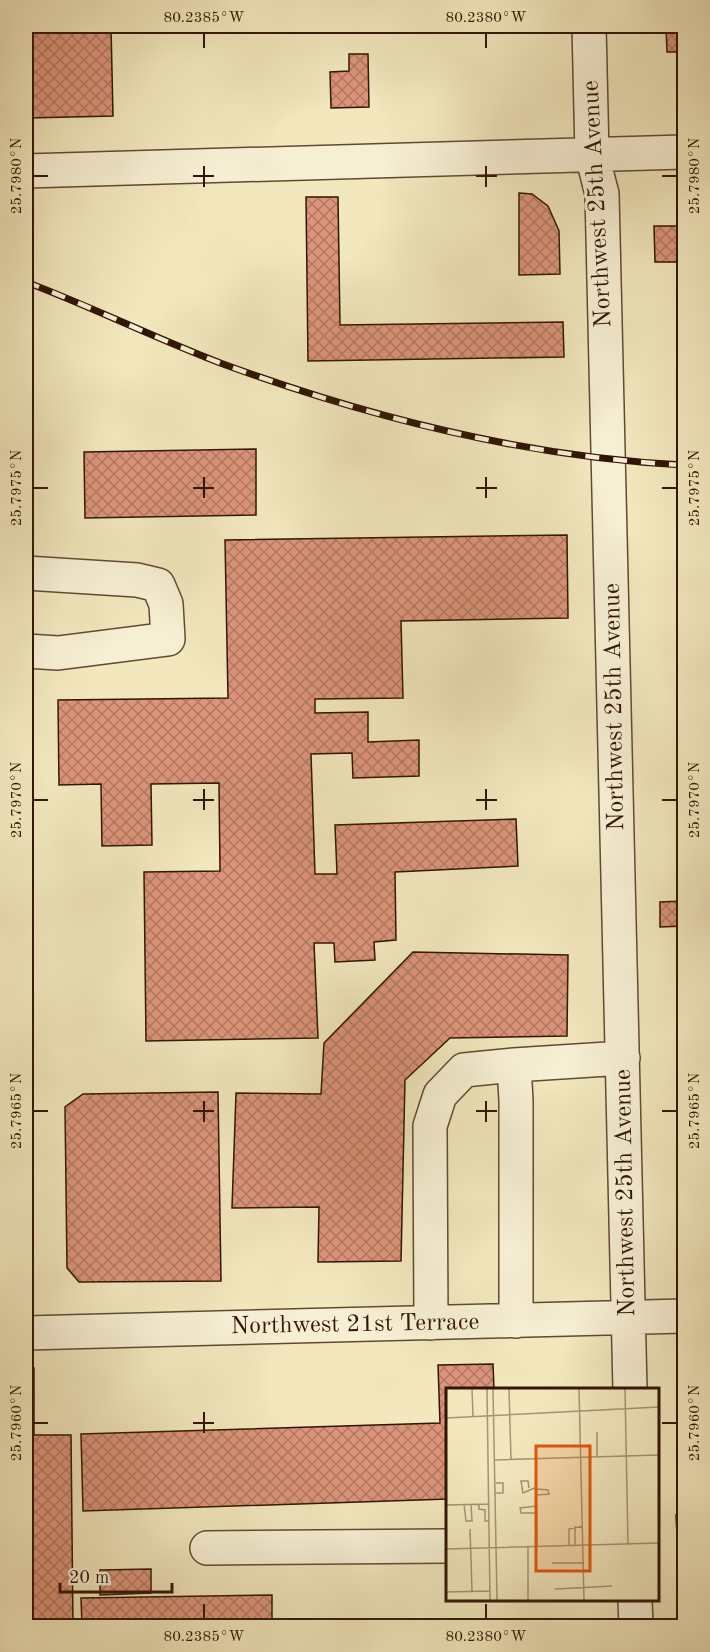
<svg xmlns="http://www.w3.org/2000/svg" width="710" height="1652" font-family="'Old Standard TT',serif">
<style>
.building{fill:url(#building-cross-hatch);stroke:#311504;stroke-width:1.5}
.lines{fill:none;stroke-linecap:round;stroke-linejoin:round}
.minor-casing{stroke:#614a32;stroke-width:36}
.minor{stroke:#f7efd4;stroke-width:33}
.rail-casing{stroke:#311504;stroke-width:7}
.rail{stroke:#f7efd4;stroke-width:4.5;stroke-dasharray:14;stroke-linecap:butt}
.ticks{fill:none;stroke:#311504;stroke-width:2}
.labels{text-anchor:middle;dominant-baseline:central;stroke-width:6;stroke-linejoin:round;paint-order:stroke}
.street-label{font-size:24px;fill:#311504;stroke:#f7efd4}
.inset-road{fill:none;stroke:#a59373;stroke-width:1.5}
.view{fill:#df560c;fill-opacity:0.15;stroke:#df560c;stroke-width:3}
.inset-edge{fill:none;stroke:#311504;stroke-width:3}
.neatline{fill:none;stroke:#311504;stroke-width:2}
.ticks-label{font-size:15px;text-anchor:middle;fill:#311504}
</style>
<defs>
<pattern id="building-cross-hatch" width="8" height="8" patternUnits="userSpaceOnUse" patternTransform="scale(1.5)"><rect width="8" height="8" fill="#dc947a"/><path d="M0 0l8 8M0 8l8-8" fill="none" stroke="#b37862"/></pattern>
</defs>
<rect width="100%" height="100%" fill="#f2e7bd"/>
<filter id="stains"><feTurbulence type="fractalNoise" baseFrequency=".00333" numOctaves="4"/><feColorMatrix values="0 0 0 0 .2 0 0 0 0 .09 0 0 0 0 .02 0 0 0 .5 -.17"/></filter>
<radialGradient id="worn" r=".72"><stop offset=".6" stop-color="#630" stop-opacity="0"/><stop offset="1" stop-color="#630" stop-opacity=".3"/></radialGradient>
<path class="building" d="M 26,26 L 111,26 L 113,116 L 28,118 Z
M 666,26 L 684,26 L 684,52 L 667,52 Z
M 349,54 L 368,54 L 369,107 L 331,108 L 330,72 L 349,71 Z
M 519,193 L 532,194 L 548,206 L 559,231 L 560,274 L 519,275 Z
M 306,197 L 338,197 L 340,325 L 563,322 L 564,357 L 308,361 Z
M 654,226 L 684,226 L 684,262 L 655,262 Z
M 256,449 L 256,515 L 85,518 L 84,452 Z
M 567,535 L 568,618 L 401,621 L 403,698 L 315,699 L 315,713 L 368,712 L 368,742 L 419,740 L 419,776 L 353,778 L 352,753 L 311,754 L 315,874 L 337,874 L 335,825 L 516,819 L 518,866 L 395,872 L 396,940 L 374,942 L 375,960 L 335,962 L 334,943 L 314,943 L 318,1038 L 146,1041 L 144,872 L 220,871 L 219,783 L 151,784 L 152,845 L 102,846 L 101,784 L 59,785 L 58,700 L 228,698 L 225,540 Z
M 677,567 L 684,567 L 684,687 L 682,687 Z
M 684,901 L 684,926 L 660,927 L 660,902 Z
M 413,952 L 568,955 L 567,1036 L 450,1038 L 405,1080 L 401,1261 L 318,1262 L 319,1207 L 232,1208 L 236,1093 L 321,1094 L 324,1043 Z
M 218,1092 L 221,1281 L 79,1282 L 67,1268 L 65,1107 L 83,1094 Z
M 493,1364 L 494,1390 L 448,1390 L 448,1499 L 83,1511 L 81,1434 L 440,1423 L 438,1365 Z
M 34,1368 L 34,1435 L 71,1435 L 73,1626 L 26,1626 L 26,1369 Z
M 676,1515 L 684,1515 L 684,1555 L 678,1555 Z
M 151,1569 L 151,1593 L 100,1595 L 100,1570 Z
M 272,1595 L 272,1626 L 82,1626 L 81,1598 Z"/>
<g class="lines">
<defs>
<path id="minor" d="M 589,26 L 592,155 L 602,194 L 630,1390
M 26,171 L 684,152
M 26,573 L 137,580 L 158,585 L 166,604 L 168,639 L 58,653 L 26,651
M 514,1065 L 516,1101 L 516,1321
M 431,1323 L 430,1126 L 440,1095 L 464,1070 L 514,1065 L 623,1058
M 26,1333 L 684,1316
M 207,1548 L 448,1546
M 635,1600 L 636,1626"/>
</defs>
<use href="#minor" class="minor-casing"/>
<use href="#minor" class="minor"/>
<defs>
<path id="rail" d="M 26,282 C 92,307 157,339 223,364 C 371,418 527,457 684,465"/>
</defs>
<use href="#rail" class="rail-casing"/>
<use href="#rail" class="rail"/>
</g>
<path class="ticks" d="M 204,33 L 204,48M 486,33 L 486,48M 204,166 L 204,187M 486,166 L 486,187M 33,176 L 48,176M 193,176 L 214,176M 476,176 L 497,176M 662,176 L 677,176M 204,477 L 204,498M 486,477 L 486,498M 33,488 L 48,488M 193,488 L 214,488M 476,488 L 497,488M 662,488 L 677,488M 204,789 L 204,810M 486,789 L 486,810M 33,800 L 48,800M 193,800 L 214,800M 476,800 L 497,800M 662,800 L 677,800M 204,1101 L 204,1122M 486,1101 L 486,1122M 33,1111 L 48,1111M 193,1111 L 214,1111M 476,1111 L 497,1111M 662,1111 L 677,1111M 204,1412 L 204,1433M 33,1423 L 48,1423M 193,1423 L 214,1423M 662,1423 L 677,1423M 204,1604 L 204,1619M 486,1604 L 486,1619"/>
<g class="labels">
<g class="street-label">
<text transform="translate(598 204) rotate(-93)">Northwest 25th Avenue</text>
<text transform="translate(615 707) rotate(-91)">Northwest 25th Avenue</text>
<text transform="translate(626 1193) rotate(-91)">Northwest 25th Avenue</text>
<text transform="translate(355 1325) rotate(-1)">Northwest 21st Terrace</text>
</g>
</g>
<g transform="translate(446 1388)">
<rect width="213" height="213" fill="#f2e7bd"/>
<path class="inset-road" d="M 26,1 L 27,29M 41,1 L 44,212M 47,1 L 51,212M 63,1 L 65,72M 133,1 L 138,212M 179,1 L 182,156M 0,30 L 213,19M 151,44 L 151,69M 90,71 L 91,159M 49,72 L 213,67M 83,100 L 82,93 L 75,93 L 77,105 L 91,99M 91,101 L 102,102 L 103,106 L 91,107M 49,105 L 57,105 L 57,95 L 50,95M 18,116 L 20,133 L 26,133 L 25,116M 33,116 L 33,121 L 39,122 L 39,133 L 43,133M 0,117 L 43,116M 91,118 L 74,120 L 75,125 L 91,125M 129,138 L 129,158M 24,141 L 26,203M 123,158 L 123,141 L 137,138M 82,159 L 82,212M 0,161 L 213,155M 106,175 L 138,175M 109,201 L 166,198M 0,204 L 44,203"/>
<path class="view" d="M 90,58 L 144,58 L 144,183 L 90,183 Z"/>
<rect width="213" height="213" class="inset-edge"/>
</g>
<rect width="710" height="1652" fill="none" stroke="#f2e7bd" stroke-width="66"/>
<path d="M60 1583v9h112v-9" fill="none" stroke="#311504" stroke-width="3"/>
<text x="69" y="1583" font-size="18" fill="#311504" stroke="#f7efd4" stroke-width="4.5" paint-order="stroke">20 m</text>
<rect x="33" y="33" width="644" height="1586" class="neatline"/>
<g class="ticks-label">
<text x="204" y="22">80.2385°W</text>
<text x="486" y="22">80.2380°W</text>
<text transform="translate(16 176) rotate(-90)" y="5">25.7980°N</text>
<text transform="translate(694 176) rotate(-90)" y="5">25.7980°N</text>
<text transform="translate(16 488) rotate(-90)" y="5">25.7975°N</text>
<text transform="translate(694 488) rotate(-90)" y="5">25.7975°N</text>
<text transform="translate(16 800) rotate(-90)" y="5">25.7970°N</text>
<text transform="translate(694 800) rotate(-90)" y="5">25.7970°N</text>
<text transform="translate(16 1111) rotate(-90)" y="5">25.7965°N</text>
<text transform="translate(694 1111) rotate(-90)" y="5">25.7965°N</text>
<text transform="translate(16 1423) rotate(-90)" y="5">25.7960°N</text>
<text transform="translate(694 1423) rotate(-90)" y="5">25.7960°N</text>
<text x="204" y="1641">80.2385°W</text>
<text x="486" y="1641">80.2380°W</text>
</g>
<rect width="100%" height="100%" filter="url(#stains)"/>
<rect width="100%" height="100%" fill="url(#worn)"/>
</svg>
